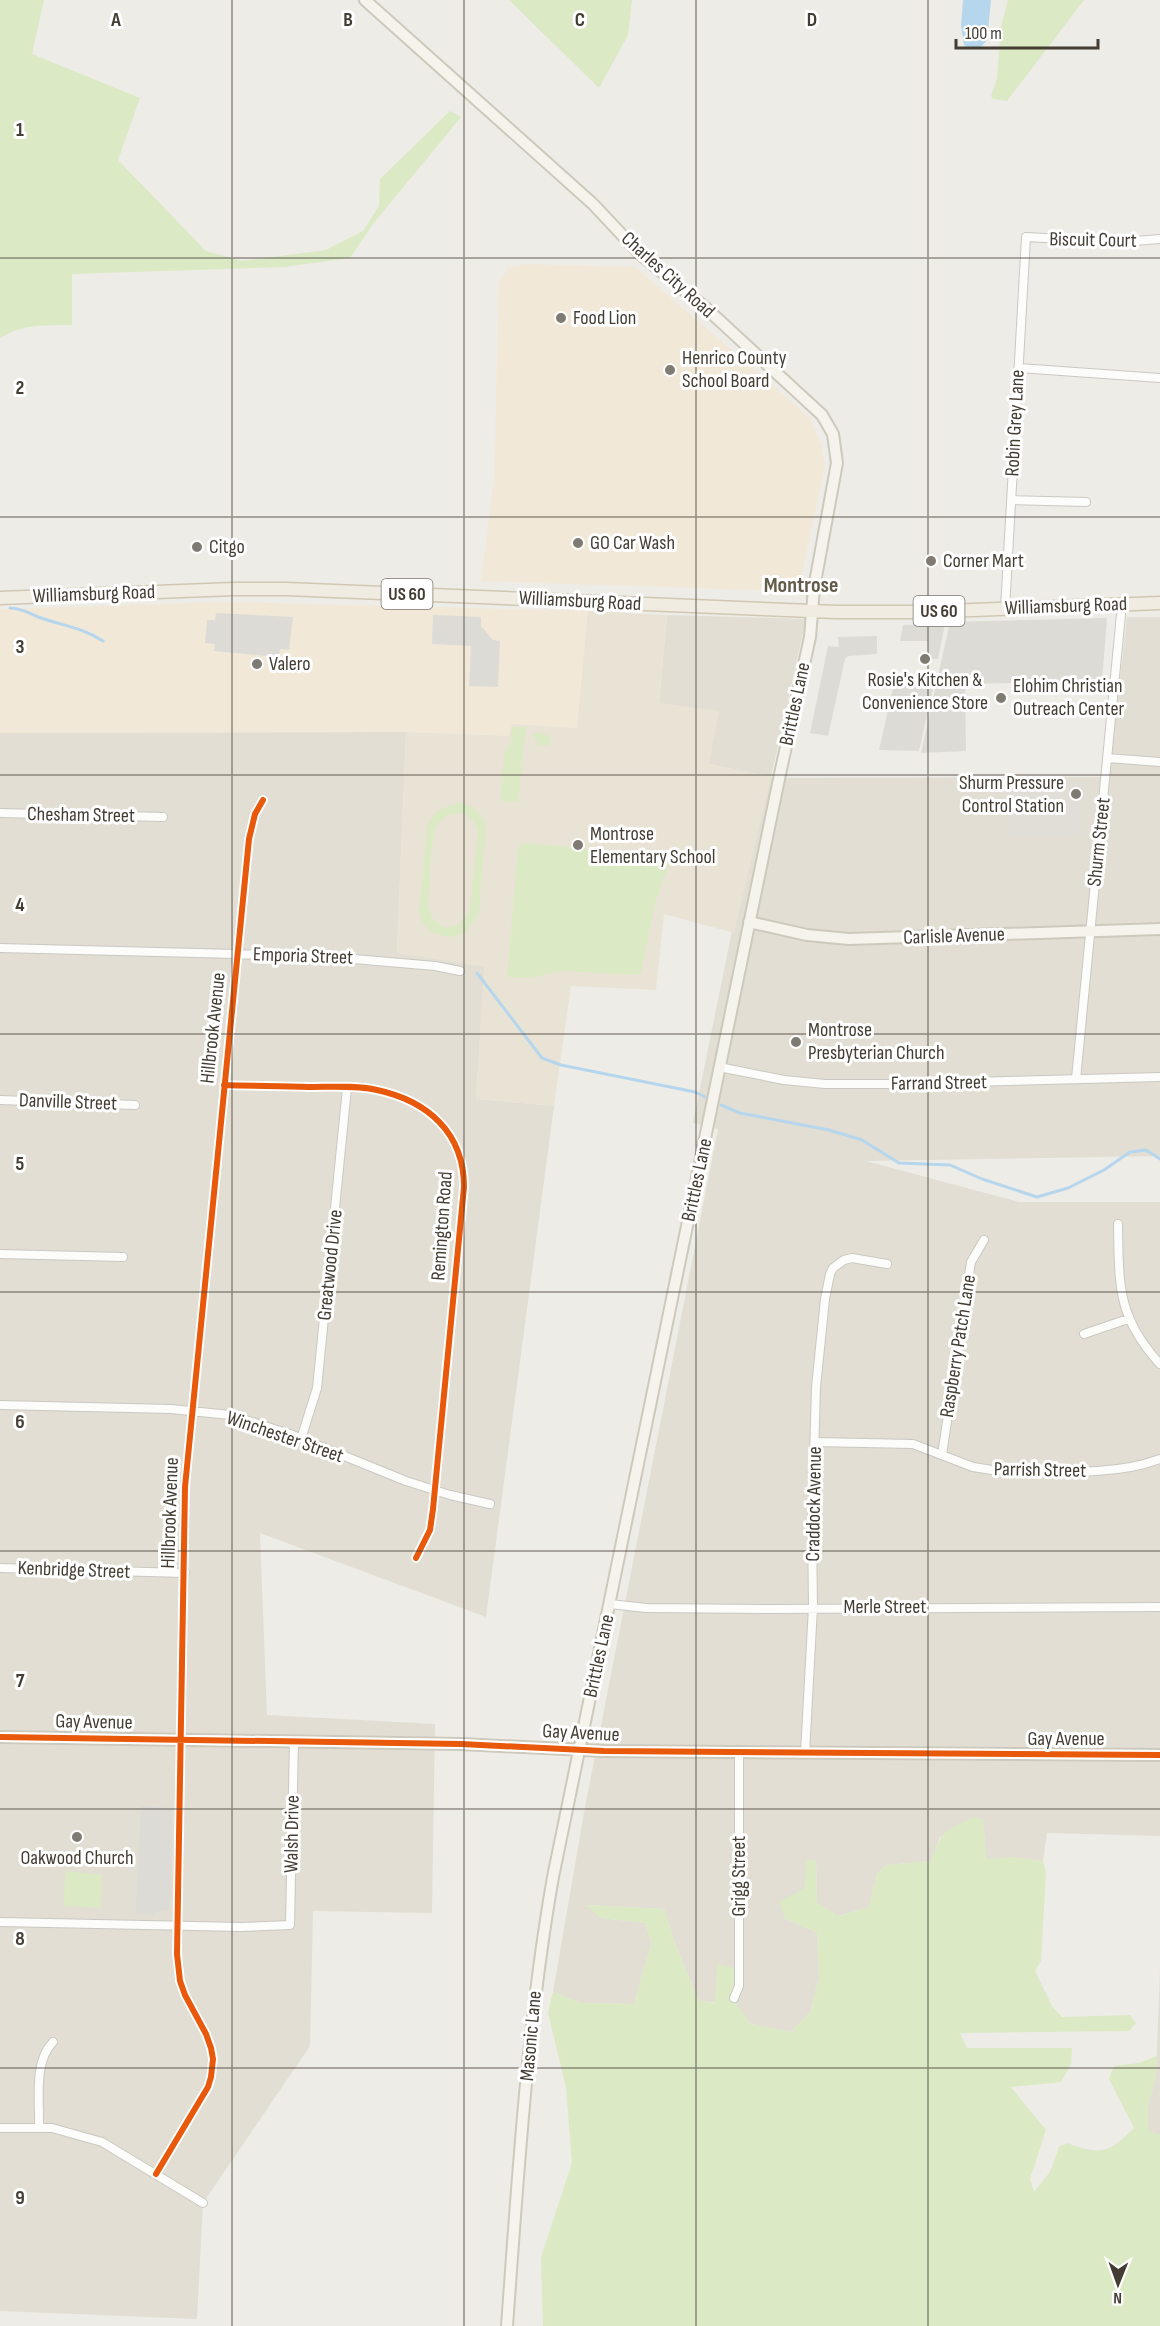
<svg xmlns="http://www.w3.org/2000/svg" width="1160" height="2326" font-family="'Sofia Sans Condensed',sans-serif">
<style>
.residential{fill:#e2ded3}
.commercial{fill:#f1e8d8}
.industrial{fill:#e1ddd7}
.education{fill:#e9e3d5}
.green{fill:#dbe9c5;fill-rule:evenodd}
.parking{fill:#dddbd6}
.water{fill:#b5d6ed}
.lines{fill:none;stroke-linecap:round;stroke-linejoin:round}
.stream{stroke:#b5d6ed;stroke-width:3}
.street-casing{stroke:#cac8c2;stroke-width:10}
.secondary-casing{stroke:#cdc9bd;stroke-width:14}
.primary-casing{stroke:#d0c8b3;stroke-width:15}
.street{stroke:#fcfcfb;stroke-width:8}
.secondary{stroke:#f6f3ec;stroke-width:10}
.primary{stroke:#f0ece2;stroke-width:12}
.cycleway-casing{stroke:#fff;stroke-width:10}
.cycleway{stroke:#e8590c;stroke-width:6}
.grid{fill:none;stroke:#433d33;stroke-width:1.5;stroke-opacity:0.55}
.poi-dot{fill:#7f7a72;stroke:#fff;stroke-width:2}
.labels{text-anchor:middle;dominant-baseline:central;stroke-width:6;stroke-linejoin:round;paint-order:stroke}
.shield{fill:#fff;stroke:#7b7770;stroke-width:1.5}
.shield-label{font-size:18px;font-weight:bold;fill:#433d33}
.street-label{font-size:20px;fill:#433d33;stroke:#fff}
.poi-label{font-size:20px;fill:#433d33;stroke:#fff;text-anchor:start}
.quarter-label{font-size:22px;font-weight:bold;fill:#655b4a;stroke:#fff}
.grid-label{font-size:20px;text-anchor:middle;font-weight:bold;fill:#433d33;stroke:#fff;stroke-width:6;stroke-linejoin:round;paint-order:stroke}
</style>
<rect width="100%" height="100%" fill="#eeece6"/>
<path class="residential" d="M 667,615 L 806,619 L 771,777 L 709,764 L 659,703 Z
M 1127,617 L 1160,617 L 1160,1156 L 866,1161 L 1019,1202 L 1160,1202 L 1160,1836 L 1047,1833 L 1043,1861 L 1013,1857 L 986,1860 L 983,1820 L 940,1837 L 931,1861 L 886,1865 L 877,1874 L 869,1907 L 838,1916 L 817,1903 L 816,1861 L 804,1889 L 785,1919 L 817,1932 L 819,1978 L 810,2012 L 791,2032 L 751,2024 L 736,2004 L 699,2001 L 675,1944 L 664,1909 L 587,1905 L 601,1918 L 646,1923 L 651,1944 L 634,2004 L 581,2003 L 553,1992 L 585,1807 L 718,1129 L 693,1123 L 763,778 L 1109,777 Z
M 406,732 L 397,953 L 485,966 L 476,1099 L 554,1106 L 486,1617 L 260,1533 L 267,1715 L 435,1724 L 432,1913 L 313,1911 L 310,2046 L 203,2203 L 197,2319 L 0,2311 L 0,733 Z
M 1160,1969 L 1160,2135 L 1148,2131 L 1148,2105 L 1156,2076 Z"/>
<path class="commercial" d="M 524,264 L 635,267 L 810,418 L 821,445 L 825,466 L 799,586 L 787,591 L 481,581 L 494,479 L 499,283 L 508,268 Z
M 228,602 L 588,611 L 577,728 L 512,724 L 509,736 L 406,732 L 0,733 L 0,609 Z"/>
<path class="industrial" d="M 1008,781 L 1085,781 L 1085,837 L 1006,837 Z"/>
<path class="education" d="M 588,611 L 667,615 L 659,703 L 719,711 L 709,764 L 771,777 L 734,933 L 664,914 L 656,990 L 571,986 L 554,1106 L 476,1099 L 484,967 L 397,953 L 406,732 L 509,736 L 512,724 L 577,728 Z"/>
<path class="green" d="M 0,0 L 44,0 L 32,54 L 140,98 L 118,160 L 206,251 L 242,261 L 326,250 L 363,231 L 379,206 L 380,179 L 450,111 L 461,117 L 373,224 L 350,258 L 284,267 L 72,274 L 72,325 C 44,326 25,323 0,338 Z
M 509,0 L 632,0 L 628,35 L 599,88 Z
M 1008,0 L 1084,0 L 1007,101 L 993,99 L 991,96 L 997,79 L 1001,27 Z
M 512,727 L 526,727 L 518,802 L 506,802 L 500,798 L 505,750 L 511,743 Z
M 539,732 L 550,736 L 551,741 L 548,746 L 538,746 L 533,734 Z
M 460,803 C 474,805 482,814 486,827 L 479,913 L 466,932 L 452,937 L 442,936 L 431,932 L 422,922 L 419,912 L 427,826 C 432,811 445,806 460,803 ZM 463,813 L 472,819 L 478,829 L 470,911 L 457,926 L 444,927 L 432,918 L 428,907 C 429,891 431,840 436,828 C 441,817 451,812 463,813 Z
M 522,843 L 672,856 L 656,900 L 641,973 L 636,975 L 561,971 L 530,978 L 507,977 L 518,847 Z
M 972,1818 L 983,1819 L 986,1859 L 1013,1857 L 1043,1861 L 1046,1872 L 1041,1961 L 1035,1971 L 1052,2006 L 1062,2017 L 1130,2015 L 1136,2023 L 1129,2031 L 960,2033 L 967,2048 L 1072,2048 L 1071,2064 L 1061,2082 L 1011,2087 L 1046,2130 L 1030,2179 L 1034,2192 L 1050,2172 L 1059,2147 L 1067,2143 C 1101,2155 1108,2154 1134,2128 L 1109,2079 L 1114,2066 L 1139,2063 L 1157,2056 L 1156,2076 L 1148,2105 L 1148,2130 L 1160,2135 L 1160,2326 L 543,2326 L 541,2257 L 572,2163 L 566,2087 L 548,2013 L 553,1992 L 581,2003 L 634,2004 L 651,1944 L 646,1923 L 600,1918 L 586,1905 L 664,1909 L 675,1944 L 699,2001 L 715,2003 L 717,1963 L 734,1968 L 736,2004 L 751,2024 L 791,2032 L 810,2012 L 819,1978 L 817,1932 L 785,1919 L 779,1902 L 804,1889 L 806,1859 L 816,1861 L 817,1903 L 839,1916 L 869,1907 L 877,1874 L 886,1865 L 931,1861 C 942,1831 943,1831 972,1818 Z
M 65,1871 L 102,1875 L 101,1908 L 64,1906 Z"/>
<path class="parking" d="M 216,613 L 293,617 L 289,650 L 280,649 L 279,657 L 214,651 L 215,644 L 205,643 L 207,620 L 215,620 Z
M 433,615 L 481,617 L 481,626 L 493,640 L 500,641 L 498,687 L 469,686 L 471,646 L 432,644 Z
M 1107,618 L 1102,681 L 965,684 L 966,751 L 921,753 L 950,622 Z
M 945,624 L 938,659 L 928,659 L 928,641 L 900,641 L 903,625 Z
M 877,636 L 877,654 L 848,656 L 845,659 L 828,736 L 810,733 L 828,646 L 839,647 L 838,637 Z
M 896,675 L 936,675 L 919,751 L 879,750 Z
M 141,1806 L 172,1808 L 170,1907 L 167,1911 L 157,1911 L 153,1915 L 136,1914 Z"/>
<path class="water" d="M 963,0 L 991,0 L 987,40 L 980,48 L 968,48 L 964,45 L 961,26 Z"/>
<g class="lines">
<path class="stream" d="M 10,608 C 22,608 30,614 41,618 C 64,626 81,627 103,641
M 477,973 L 542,1058 L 561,1065 L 695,1092 L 705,1097
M 721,1105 L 740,1113 L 829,1130 L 862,1140 L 899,1163 L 950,1165 L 982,1179 L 1037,1197 L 1068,1188 L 1104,1170 L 1130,1152 L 1146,1150 L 1160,1159"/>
<defs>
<path id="street" d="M 1019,368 L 1160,378
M 1011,500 L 1086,502
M 1005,609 L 1026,237 L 1123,242 L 1160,239
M 1107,758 L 1160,762
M 0,813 L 163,817
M 0,948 L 319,956 L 435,966 L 460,971
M 719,1067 L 784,1080 L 825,1084 L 892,1084 L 1160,1077
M 1076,1079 L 1122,604
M 224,1085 C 252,1086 280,1086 308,1087 C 330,1087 355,1085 377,1090 C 428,1101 464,1133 464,1187 L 433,1509 L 430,1530 L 416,1558
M 0,1100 L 135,1105
M 1118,1224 C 1119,1285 1117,1317 1160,1364
M 0,1254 L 123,1257
M 1084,1334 L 1128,1319
M 0,1405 L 171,1409 L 230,1415 L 290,1434 L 406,1481 L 450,1495 L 490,1504
M 301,1439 L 317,1388 L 347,1088
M 815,1442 L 913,1444 L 973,1467 L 992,1470 C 1046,1470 1110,1478 1160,1459
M 942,1455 L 971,1262 L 984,1240
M 0,1568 L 185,1573
M 610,1604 L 646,1608 L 775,1609 L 1160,1607
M 805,1753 L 813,1607 L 812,1526 L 816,1387 L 825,1299 L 830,1274 L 833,1268 L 844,1260 L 852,1258 L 887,1264
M 0,1922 L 241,1927 L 290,1925 L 294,1741
M 734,1998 L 739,1986 L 739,1752
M 0,2128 L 52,2128 L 102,2142 L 203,2203
M 39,2128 C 40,2102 33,2062 53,2042
M 156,2174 L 208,2087 L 211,2077 L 213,2059 L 211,2048 L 206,2034 L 185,1995 L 180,1981 L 177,1954 L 185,1487 L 249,839 L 255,814 L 263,800"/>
<path id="secondary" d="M 365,0 L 593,204 L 639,253 L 708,310 L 822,415 L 833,434 L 837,463 L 814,588 L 810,637 L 780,774 L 553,1877 C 527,2025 518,2176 507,2326
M 749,922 L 807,935 L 849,939 L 1160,929
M 0,1737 L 461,1744 L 604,1751 L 1160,1755"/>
<path id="primary" d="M 0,598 L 234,589 L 286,589 L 836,612 L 921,612 L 1160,603"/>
</defs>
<use href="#street" class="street-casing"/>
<use href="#secondary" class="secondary-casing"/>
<use href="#primary" class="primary-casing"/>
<use href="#street" class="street"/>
<use href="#secondary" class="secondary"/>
<use href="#primary" class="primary"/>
<defs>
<path id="cycleway" d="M 224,1085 C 252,1086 280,1086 308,1087 C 330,1087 355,1085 377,1090 C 428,1101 464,1133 464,1187 L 433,1509 L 430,1530 L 416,1558
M 0,1737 L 461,1744 L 604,1751 L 1160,1755
M 156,2174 L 208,2087 L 211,2077 L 213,2059 L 211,2048 L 206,2034 L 185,1995 L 180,1981 L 177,1954 L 185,1487 L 249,839 L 255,814 L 263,800"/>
</defs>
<use href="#cycleway" class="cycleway-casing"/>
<use href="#cycleway" class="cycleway"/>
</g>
<path class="grid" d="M 232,0 L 232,2326M 464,0 L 464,2326M 696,0 L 696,2326M 928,0 L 928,2326M 0,258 L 1160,258M 0,517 L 1160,517M 0,775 L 1160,775M 0,1034 L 1160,1034M 0,1292 L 1160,1292M 0,1551 L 1160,1551M 0,1809 L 1160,1809M 0,2068 L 1160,2068"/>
<g class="poi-dot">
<circle cx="561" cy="318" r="6"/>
<circle cx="670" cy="370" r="6"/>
<circle cx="578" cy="543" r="6"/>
<circle cx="197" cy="547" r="6"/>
<circle cx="931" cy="561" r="6"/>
<circle cx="925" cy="659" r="6"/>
<circle cx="257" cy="664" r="6"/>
<circle cx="1001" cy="698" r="6"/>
<circle cx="1076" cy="794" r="6"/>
<circle cx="578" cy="845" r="6"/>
<circle cx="796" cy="1042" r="6"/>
<circle cx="77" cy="1837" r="6"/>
</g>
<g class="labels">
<g class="shield">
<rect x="381.5" y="579" width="51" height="30" rx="4.5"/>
<rect x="913.5" y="596" width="51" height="30" rx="4.5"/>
</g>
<g class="shield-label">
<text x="407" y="594">US 60</text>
<text x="939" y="611">US 60</text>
</g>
<g class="street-label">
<text transform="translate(1093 240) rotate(1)">Biscuit Court</text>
<text transform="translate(668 275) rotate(42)">Charles City Road</text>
<text transform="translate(1015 423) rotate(-87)">Robin Grey Lane</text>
<text transform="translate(94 594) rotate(-2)">Williamsburg Road</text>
<text transform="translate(580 601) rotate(3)">Williamsburg Road</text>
<text transform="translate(1066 606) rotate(-2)">Williamsburg Road</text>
<text transform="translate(795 704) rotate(-78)">Brittles Lane</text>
<text transform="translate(81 815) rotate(1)">Chesham Street</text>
<text transform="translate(1099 842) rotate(-84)">Shurm Street</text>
<text transform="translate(954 936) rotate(-2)">Carlisle Avenue</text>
<text transform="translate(303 956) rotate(2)">Emporia Street</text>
<text transform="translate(213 1028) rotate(-84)">Hillbrook Avenue</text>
<text transform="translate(939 1083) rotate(-1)">Farrand Street</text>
<text transform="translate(68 1102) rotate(2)">Danville Street</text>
<text transform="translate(697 1180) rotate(-78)">Brittles Lane</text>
<text transform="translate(442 1226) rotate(-86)">Remington Road</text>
<text transform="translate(330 1265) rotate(-84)">Greatwood Drive</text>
<text transform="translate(958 1346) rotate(-81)">Raspberry Patch Lane</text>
<text transform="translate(285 1437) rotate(19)">Winchester Street</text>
<text transform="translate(1040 1470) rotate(1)">Parrish Street</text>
<text transform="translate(814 1504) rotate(-89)">Craddock Avenue</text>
<text transform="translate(170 1513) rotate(-88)">Hillbrook Avenue</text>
<text transform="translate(74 1570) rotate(2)">Kenbridge Street</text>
<text x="885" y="1607">Merle Street</text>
<text transform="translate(599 1656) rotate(-78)">Brittles Lane</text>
<text transform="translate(94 1722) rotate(1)">Gay Avenue</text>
<text transform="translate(581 1733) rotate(3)">Gay Avenue</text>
<text x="1066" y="1739">Gay Avenue</text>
<text transform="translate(292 1834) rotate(-89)">Walsh Drive</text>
<text transform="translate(739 1876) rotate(-90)">Grigg Street</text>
<text transform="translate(531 2036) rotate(-85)">Masonic Lane</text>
</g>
<g class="poi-label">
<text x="573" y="318">Food Lion</text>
<text x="682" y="358">Henrico County<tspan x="682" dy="23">School Board</tspan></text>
<text x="590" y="543">GO Car Wash</text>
<text x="209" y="547">Citgo</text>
<text x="943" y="561">Corner Mart</text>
<text x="269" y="664">Valero</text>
<text x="925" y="680" text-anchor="middle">Rosie's Kitchen &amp;<tspan x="925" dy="23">Convenience Store</tspan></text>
<text x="1013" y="686">Elohim Christian<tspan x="1013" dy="23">Outreach Center</tspan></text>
<text x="1064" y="783" text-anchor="end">Shurm Pressure<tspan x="1064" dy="23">Control Station</tspan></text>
<text x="590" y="834">Montrose<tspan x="590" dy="23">Elementary School</tspan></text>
<text x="808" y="1030">Montrose<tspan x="808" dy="23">Presbyterian Church</tspan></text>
<text x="77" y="1858" text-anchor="middle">Oakwood Church</text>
</g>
<g class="quarter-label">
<text x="801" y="585">Montrose</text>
</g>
</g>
<g class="grid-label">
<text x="116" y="26">A</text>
<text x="348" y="26">B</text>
<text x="580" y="26">C</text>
<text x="812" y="26">D</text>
<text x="20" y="136">1</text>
<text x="20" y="394">2</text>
<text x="20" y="653">3</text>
<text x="20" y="911">4</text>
<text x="20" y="1170">5</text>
<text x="20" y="1428">6</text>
<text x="20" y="1687">7</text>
<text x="20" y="1945">8</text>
<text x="20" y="2204">9</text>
</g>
<g transform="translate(1118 2284) rotate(181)" stroke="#ffffff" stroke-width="4.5" paint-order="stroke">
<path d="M0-4.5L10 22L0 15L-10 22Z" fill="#433d33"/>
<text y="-9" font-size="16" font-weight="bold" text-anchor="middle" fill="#433d33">N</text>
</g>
<path d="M956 39v9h142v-9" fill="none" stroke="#433d33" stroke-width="3"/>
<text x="965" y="39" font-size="18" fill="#433d33" stroke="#ffffff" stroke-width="4.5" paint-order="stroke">100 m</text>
</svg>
